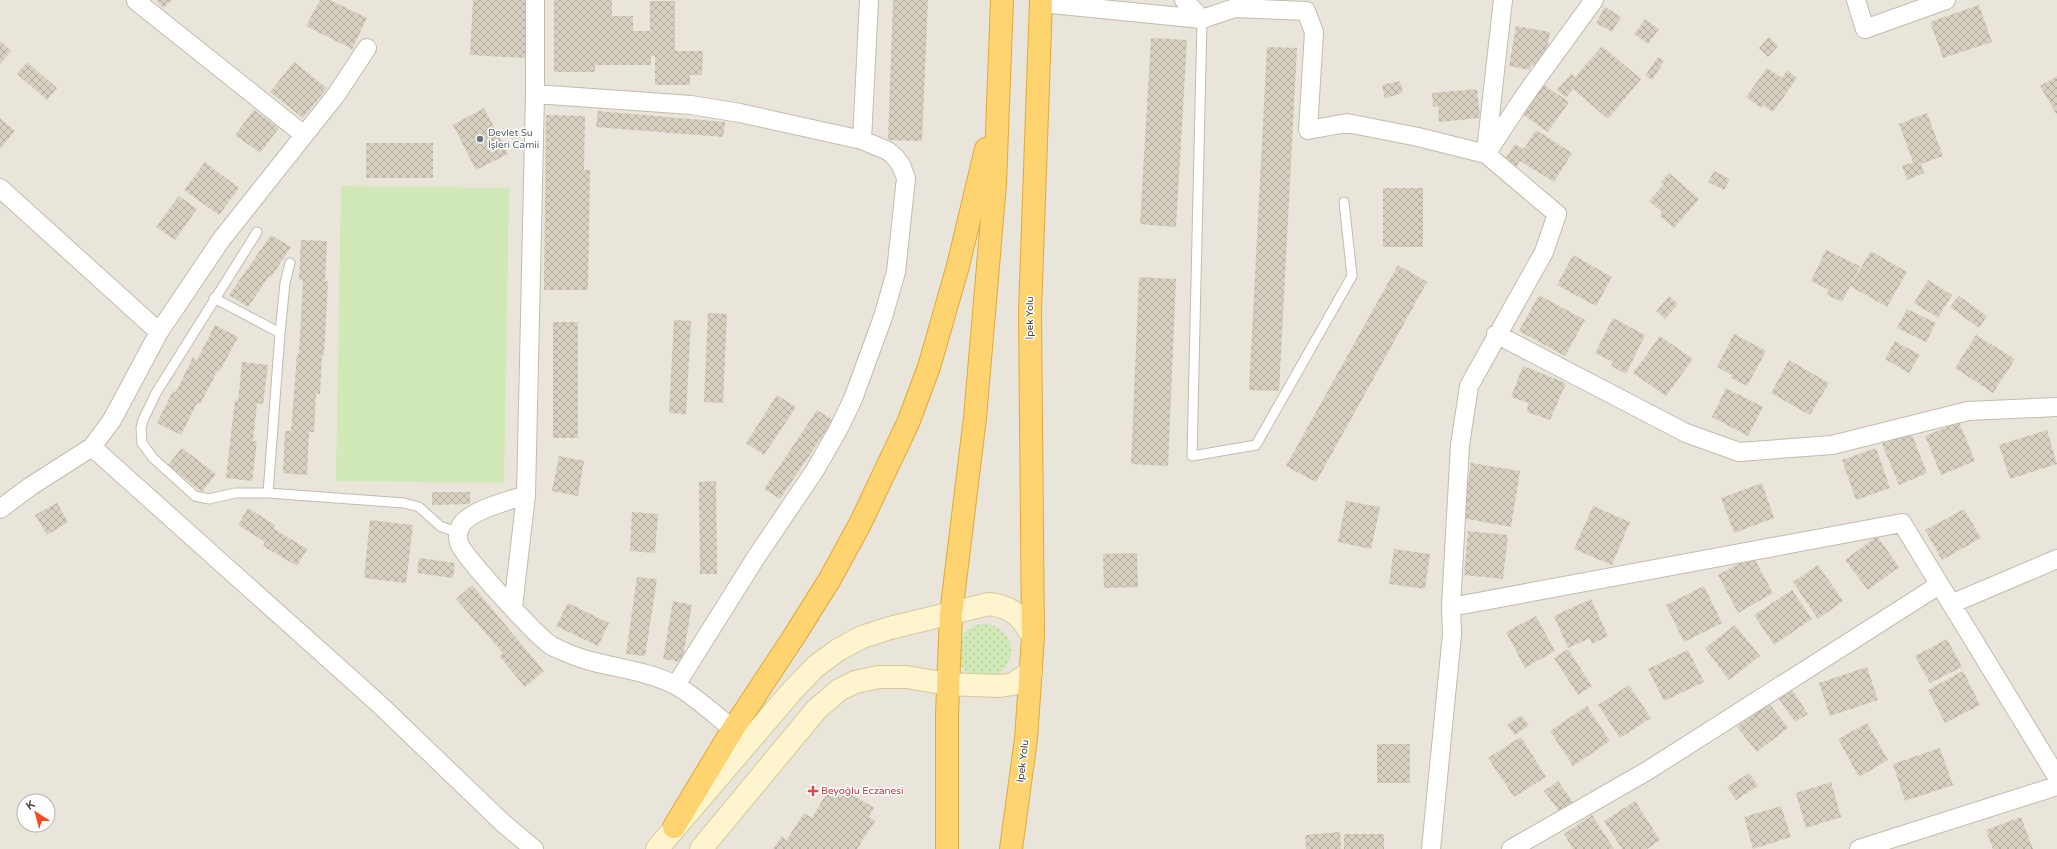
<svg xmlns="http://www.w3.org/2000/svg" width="2057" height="849" font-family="'Varela Round',sans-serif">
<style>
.residential{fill:#eae5da;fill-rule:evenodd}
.grass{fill:url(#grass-dots)}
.pitch{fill:#d0e9b6}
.building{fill:url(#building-cross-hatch)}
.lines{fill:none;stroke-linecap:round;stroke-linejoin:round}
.lane-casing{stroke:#c2bcae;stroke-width:11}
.street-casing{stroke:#c2bcae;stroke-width:20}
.secondary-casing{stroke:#d5c99c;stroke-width:24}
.highway-casing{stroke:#dea93e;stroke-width:24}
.lane{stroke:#fff;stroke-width:9}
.street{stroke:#fff;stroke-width:18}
.secondary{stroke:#fef4ce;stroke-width:22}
.highway{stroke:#fdd470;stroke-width:22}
.worship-dot{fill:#6b7280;stroke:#fff;stroke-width:1.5}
.health-dot{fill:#e0444e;stroke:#fff;stroke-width:1.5}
.labels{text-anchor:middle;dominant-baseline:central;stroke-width:3;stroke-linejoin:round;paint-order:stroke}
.worship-label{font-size:10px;fill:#5b616d;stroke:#fff;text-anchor:start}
.street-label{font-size:10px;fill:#4b4539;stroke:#fff}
.health-label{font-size:10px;fill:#be3a42;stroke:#fff;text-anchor:start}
</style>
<defs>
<pattern id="grass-dots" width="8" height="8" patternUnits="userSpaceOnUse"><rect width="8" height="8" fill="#d0e9b6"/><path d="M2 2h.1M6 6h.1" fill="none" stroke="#b4c99d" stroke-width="1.8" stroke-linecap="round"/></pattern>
<pattern id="building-cross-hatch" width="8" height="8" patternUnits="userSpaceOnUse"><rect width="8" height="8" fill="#d8d0c1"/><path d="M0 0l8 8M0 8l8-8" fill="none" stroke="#b1ab9e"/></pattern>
</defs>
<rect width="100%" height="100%" fill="#f6f3ec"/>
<path class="residential" d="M 0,0 L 2057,0 L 2057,849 L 0,849 ZM 24,801 L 48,801 L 48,825 L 24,825 Z"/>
<path class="grass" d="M957 651a27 27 0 1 1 54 0a27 27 0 1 1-54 0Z"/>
<path class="pitch" d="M 341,186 L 509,188 L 504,483 L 336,481 Z"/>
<path class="building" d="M 156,0 L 172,0 L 163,8 Z
M 320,0 L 330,0 L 367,18 L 352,49 L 306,26 Z
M 473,0 L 528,0 L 526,58 L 470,55 Z
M 554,0 L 612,0 L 612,16 L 633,16 L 633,31 L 650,31 L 650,1 L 675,1 L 675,51 L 703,51 L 702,75 L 690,75 L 690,85 L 655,85 L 655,56 L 651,56 L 651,65 L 595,65 L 595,72 L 554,72 Z
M 893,0 L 928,0 L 922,141 L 888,140 Z
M 1979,5 L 1992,42 L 1943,58 L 1930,22 Z
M 1605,7 L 1621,17 L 1612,32 L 1596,23 Z
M 1645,19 L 1659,29 L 1648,44 L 1634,34 Z
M 1516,26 L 1550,32 L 1544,67 L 1531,65 L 1530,70 L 1509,66 Z
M 1769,37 L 1778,46 L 1768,57 L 1759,48 Z
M 1151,38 L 1187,40 L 1176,227 L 1140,224 Z
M 0,41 L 11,51 L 0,64 Z
M 1602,46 L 1641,79 L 1608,119 L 1573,89 L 1566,98 L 1557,90 L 1571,74 L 1575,77 Z
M 1267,47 L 1297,48 L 1279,391 L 1249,390 Z
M 1658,57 L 1664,61 L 1652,80 L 1645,76 Z
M 27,62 L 57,88 L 47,100 L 17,74 Z
M 294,62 L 327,88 L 303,118 L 270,92 Z
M 1767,68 L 1782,78 L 1787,70 L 1797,78 L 1773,112 L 1763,105 L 1761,108 L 1746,97 Z
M 2057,76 L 2057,115 L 2040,86 Z
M 1400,81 L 1403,93 L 1385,98 L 1382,85 Z
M 1540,82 L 1569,102 L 1548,132 L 1519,112 Z
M 1477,89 L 1480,118 L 1439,122 L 1438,106 L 1433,107 L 1432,93 Z
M 484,108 L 508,154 L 476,170 L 453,125 Z
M 254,110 L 279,128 L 260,153 L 235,135 Z
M 598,111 L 725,122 L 723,137 L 596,127 Z
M 1927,113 L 1943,156 L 1921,164 L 1924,173 L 1907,180 L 1902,166 L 1913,162 L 1899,124 Z
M 546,115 L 585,116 L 584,170 L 590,170 L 588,290 L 544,290 Z
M 0,118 L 15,131 L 0,149 Z
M 1536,130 L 1572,153 L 1554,182 L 1520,161 L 1516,168 L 1504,161 L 1515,144 L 1524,149 Z
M 366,143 L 433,143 L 433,178 L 366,178 Z
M 205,162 L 239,188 L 219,215 L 184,190 Z
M 1714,171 L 1730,179 L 1724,190 L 1708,182 Z
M 1669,173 L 1699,199 L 1674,228 L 1660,216 L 1662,212 L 1649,201 L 1664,184 L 1661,182 Z
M 1383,188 L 1423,188 L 1423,247 L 1383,247 Z
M 179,196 L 197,209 L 175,240 L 156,227 Z
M 271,235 L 291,247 L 271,277 L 269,276 L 248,307 L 229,295 Z
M 301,240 L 327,241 L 325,281 L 328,281 L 324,355 L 322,355 L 320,394 L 316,394 L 314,432 L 309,432 L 307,475 L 283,473 L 285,431 L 291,431 L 297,354 L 299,354 L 303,280 L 299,280 Z
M 1826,250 L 1860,266 L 1842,302 L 1827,295 L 1829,290 L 1811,281 Z
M 1871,251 L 1907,272 L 1887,307 L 1850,286 Z
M 1573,255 L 1612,277 L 1596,306 L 1557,285 Z
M 1398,265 L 1427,282 L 1316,482 L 1286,466 Z
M 1139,277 L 1176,279 L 1168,466 L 1131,464 Z
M 1928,280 L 1952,295 L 1938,318 L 1914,303 Z
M 1539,295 L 1585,320 L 1565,356 L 1519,331 Z
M 1669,296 L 1678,304 L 1665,319 L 1656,311 Z
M 1959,296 L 1987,316 L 1979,328 L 1950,307 Z
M 1907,309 L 1936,323 L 1926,342 L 1897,328 Z
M 708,313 L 727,314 L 723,403 L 704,402 Z
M 1613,318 L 1645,335 L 1626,374 L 1611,366 L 1613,362 L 1595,353 Z
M 674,320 L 691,321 L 686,414 L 669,413 Z
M 553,322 L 578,322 L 578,438 L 553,438 Z
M 215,325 L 238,337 L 220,371 L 218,370 L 200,404 L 197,403 L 181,435 L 157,423 L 173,391 L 176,392 L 193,357 L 197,360 Z
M 1734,334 L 1766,351 L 1747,386 L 1731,378 L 1732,375 L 1717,367 Z
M 1976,335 L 2015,359 L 1993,393 L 1955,368 Z
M 1660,336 L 1693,359 L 1666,396 L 1633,373 Z
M 1895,341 L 1920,355 L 1909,373 L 1885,359 Z
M 1789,360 L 1829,383 L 1810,415 L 1771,393 Z
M 242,362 L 268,365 L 263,404 L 257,403 L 253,441 L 257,441 L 252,481 L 226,478 L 235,400 L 238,401 Z
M 1523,366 L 1566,383 L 1550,420 L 1527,412 L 1528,403 L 1511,397 Z
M 1726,388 L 1763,407 L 1748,436 L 1712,417 Z
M 777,395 L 796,407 L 764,455 L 746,443 Z
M 817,410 L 833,420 L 780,499 L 764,489 Z
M 1959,422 L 1975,461 L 1941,475 L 1925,436 Z
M 2047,430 L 2057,464 L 2010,479 L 1999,445 Z
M 1911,432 L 1927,473 L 1899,485 L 1882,444 Z
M 182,448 L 216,474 L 202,492 L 168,465 Z
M 1876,448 L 1890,488 L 1856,500 L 1842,460 Z
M 559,456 L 584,461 L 578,496 L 552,491 Z
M 1471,463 L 1520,471 L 1511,527 L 1462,518 Z
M 716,481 L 717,574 L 700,574 L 699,482 Z
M 1762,483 L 1774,518 L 1734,533 L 1721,498 Z
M 432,492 L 470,492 L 470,504 L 432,505 Z
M 1346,501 L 1380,507 L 1371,549 L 1338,542 Z
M 57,503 L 68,522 L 47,535 L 35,515 Z
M 1593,506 L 1630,522 L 1612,565 L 1574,549 Z
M 248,508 L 275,525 L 273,528 L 307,549 L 297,566 L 263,546 L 265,542 L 238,525 Z
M 1964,509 L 1981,538 L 1942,560 L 1925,530 Z
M 632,512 L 658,514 L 655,553 L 630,551 Z
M 370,520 L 413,525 L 406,583 L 364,578 Z
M 1468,531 L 1508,535 L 1503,579 L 1464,575 Z
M 1877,536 L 1899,567 L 1868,590 L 1845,560 Z
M 1394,549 L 1430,554 L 1425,589 L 1389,584 Z
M 1137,553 L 1138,587 L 1104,588 L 1103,554 Z
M 1753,556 L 1773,593 L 1738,613 L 1718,575 Z
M 419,558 L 455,563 L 453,578 L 417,573 Z
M 1818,565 L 1843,601 L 1818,619 L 1793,582 Z
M 637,577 L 657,579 L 645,656 L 626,654 Z
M 472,585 L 544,671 L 525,687 L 499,656 L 503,653 L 456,599 Z
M 1704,586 L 1722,623 L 1684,642 L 1666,605 Z
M 1792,590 L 1812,619 L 1774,645 L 1754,615 Z
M 1591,599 L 1608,636 L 1592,644 L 1590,638 L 1568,648 L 1554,616 Z
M 673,601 L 692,605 L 682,662 L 663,659 Z
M 568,603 L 609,623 L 598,646 L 556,626 Z
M 1536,616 L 1555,651 L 1525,668 L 1506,632 Z
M 1735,625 L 1760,656 L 1729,680 L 1705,648 Z
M 1947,639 L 1962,667 L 1930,683 L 1915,656 Z
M 1568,649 L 1592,686 L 1578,695 L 1554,658 Z
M 1688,650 L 1704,682 L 1664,701 L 1648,669 Z
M 1867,667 L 1878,700 L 1830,716 L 1819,683 Z
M 1963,671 L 1980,705 L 1945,723 L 1928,690 Z
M 1629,685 L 1651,718 L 1620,738 L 1598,705 Z
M 1792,690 L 1808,714 L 1795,722 L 1779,699 Z
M 1768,702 L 1788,728 L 1757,752 L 1737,727 Z
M 1587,706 L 1610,741 L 1573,766 L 1550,731 Z
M 1521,715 L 1529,725 L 1515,735 L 1507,725 Z
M 1867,723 L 1888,760 L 1859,777 L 1838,739 Z
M 1521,737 L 1546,777 L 1514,797 L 1488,758 Z
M 1377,744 L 1410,744 L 1410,783 L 1377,783 Z
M 1940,748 L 1953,785 L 1905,801 L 1893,764 Z
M 1749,773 L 1758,786 L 1736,800 L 1727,787 Z
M 1558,781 L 1573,802 L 1559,811 L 1544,791 Z
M 1831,782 L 1841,817 L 1806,828 L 1796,793 Z
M 842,788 L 874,808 L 869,817 L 875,821 L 857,849 L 773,849 L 782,836 L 786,841 L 804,813 L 812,818 L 828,791 L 837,796 Z
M 1635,801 L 1660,840 L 1647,849 L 1622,849 L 1604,821 Z
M 1781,806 L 1791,837 L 1753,849 L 1744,817 Z
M 1592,815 L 1614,849 L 1573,849 L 1564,834 Z
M 2021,817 L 2033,849 L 1993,849 L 1986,830 Z
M 1340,832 L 1341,849 L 1306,849 L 1305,835 Z
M 1344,834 L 1384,834 L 1384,849 L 1344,849 Z"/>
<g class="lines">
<defs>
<path id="lane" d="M 1202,19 L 1192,456 L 1256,445 L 1352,276 L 1344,202
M 257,232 L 156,393 L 143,420 L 141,428 L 142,443 L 153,458 L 195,496 L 209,499 L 235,493 L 268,493 L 404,503 L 419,507 L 440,526 L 458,533
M 214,298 L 280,333
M 268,493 L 280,333 L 285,283 L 290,263"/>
<path id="street" d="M 1184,0 L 1202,19
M 1856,0 L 1865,29 L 1946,0
M 136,1 L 303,134
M 1041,3 L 1202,19 L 1235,8 L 1306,11 L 1314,32 L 1308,130 L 1347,123 L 1418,137 L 1486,154 L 1557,214 L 1544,252 L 1469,386 L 1460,445 L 1451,607 L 1452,634 L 1431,849
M 367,48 L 336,95 L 221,240 L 159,332 L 112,420 L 92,447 L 378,703 L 504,824 L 534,849
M 535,94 L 691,105 L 740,113 L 862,140 L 888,151 L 895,157 L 901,165 L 906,178 L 896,272 L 883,317 L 853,399 L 838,430 L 815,470 L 755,559 L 676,685
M 862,140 L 869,0
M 1486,151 L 1503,0
M 1486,154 L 1525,95 L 1594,0
M 0,188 L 159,332
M 1496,334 L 1686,433 L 1739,452 L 1832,445 L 1968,411 L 2057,407
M 526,495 C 508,501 471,510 461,525 C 458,531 457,537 459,543 C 463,556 536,635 549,644 C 553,647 558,649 563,651 C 598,668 640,667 675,685 C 694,695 716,716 733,729
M 0,509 L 31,486 L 92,447
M 1951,604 L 2057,559
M 513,607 L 526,495 L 535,94 L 535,0
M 1451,607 L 1902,523 L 2057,777
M 1511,849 L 1647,771 L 1939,585
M 1859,849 L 2057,786"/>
<path id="secondary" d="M 657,849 L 791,692 L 815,667 L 838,650 L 862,637 L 890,628 L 989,604 C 1013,607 1022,617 1033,637
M 701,849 L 816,710 L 839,690 L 855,682 L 879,677 L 907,677 L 947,684 L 1000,686 L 1013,684 L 1031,672"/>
<path id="highway" d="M 674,827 L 733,729 L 793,638 L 830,579 L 860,524 L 908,423 L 929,367 L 958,266 L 986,149
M 947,849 L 947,715 L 951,614 L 975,418 L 995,184 L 1002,0
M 1011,849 L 1026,739 L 1033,637 L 1030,311 L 1041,0"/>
</defs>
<use href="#lane" class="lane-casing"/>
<use href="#street" class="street-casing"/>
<use href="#secondary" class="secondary-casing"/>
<use href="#highway" class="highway-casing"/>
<use href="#lane" class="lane"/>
<use href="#street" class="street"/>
<use href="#secondary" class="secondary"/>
<use href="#highway" class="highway"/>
</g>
<circle class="worship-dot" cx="480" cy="139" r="4"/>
<path class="health-dot" d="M811 785h4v4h4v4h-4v4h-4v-4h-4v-4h4z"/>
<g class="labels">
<g class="worship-label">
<text x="488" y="133">Devlet Su<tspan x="488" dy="12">İşleri Camii</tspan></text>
</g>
<g class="street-label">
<text transform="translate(1030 318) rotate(-90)">İpek Yolu</text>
<text transform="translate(1023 761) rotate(-83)">Ipek Yolu</text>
</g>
<g class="health-label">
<text x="821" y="791">Beyoğlu Eczanesi</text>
</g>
</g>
<g transform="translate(36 813) rotate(324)"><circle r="19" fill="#ffffff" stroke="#b7b5b0"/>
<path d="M0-3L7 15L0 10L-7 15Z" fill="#f94920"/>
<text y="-6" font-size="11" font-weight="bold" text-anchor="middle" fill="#4b4539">K</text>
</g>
</svg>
